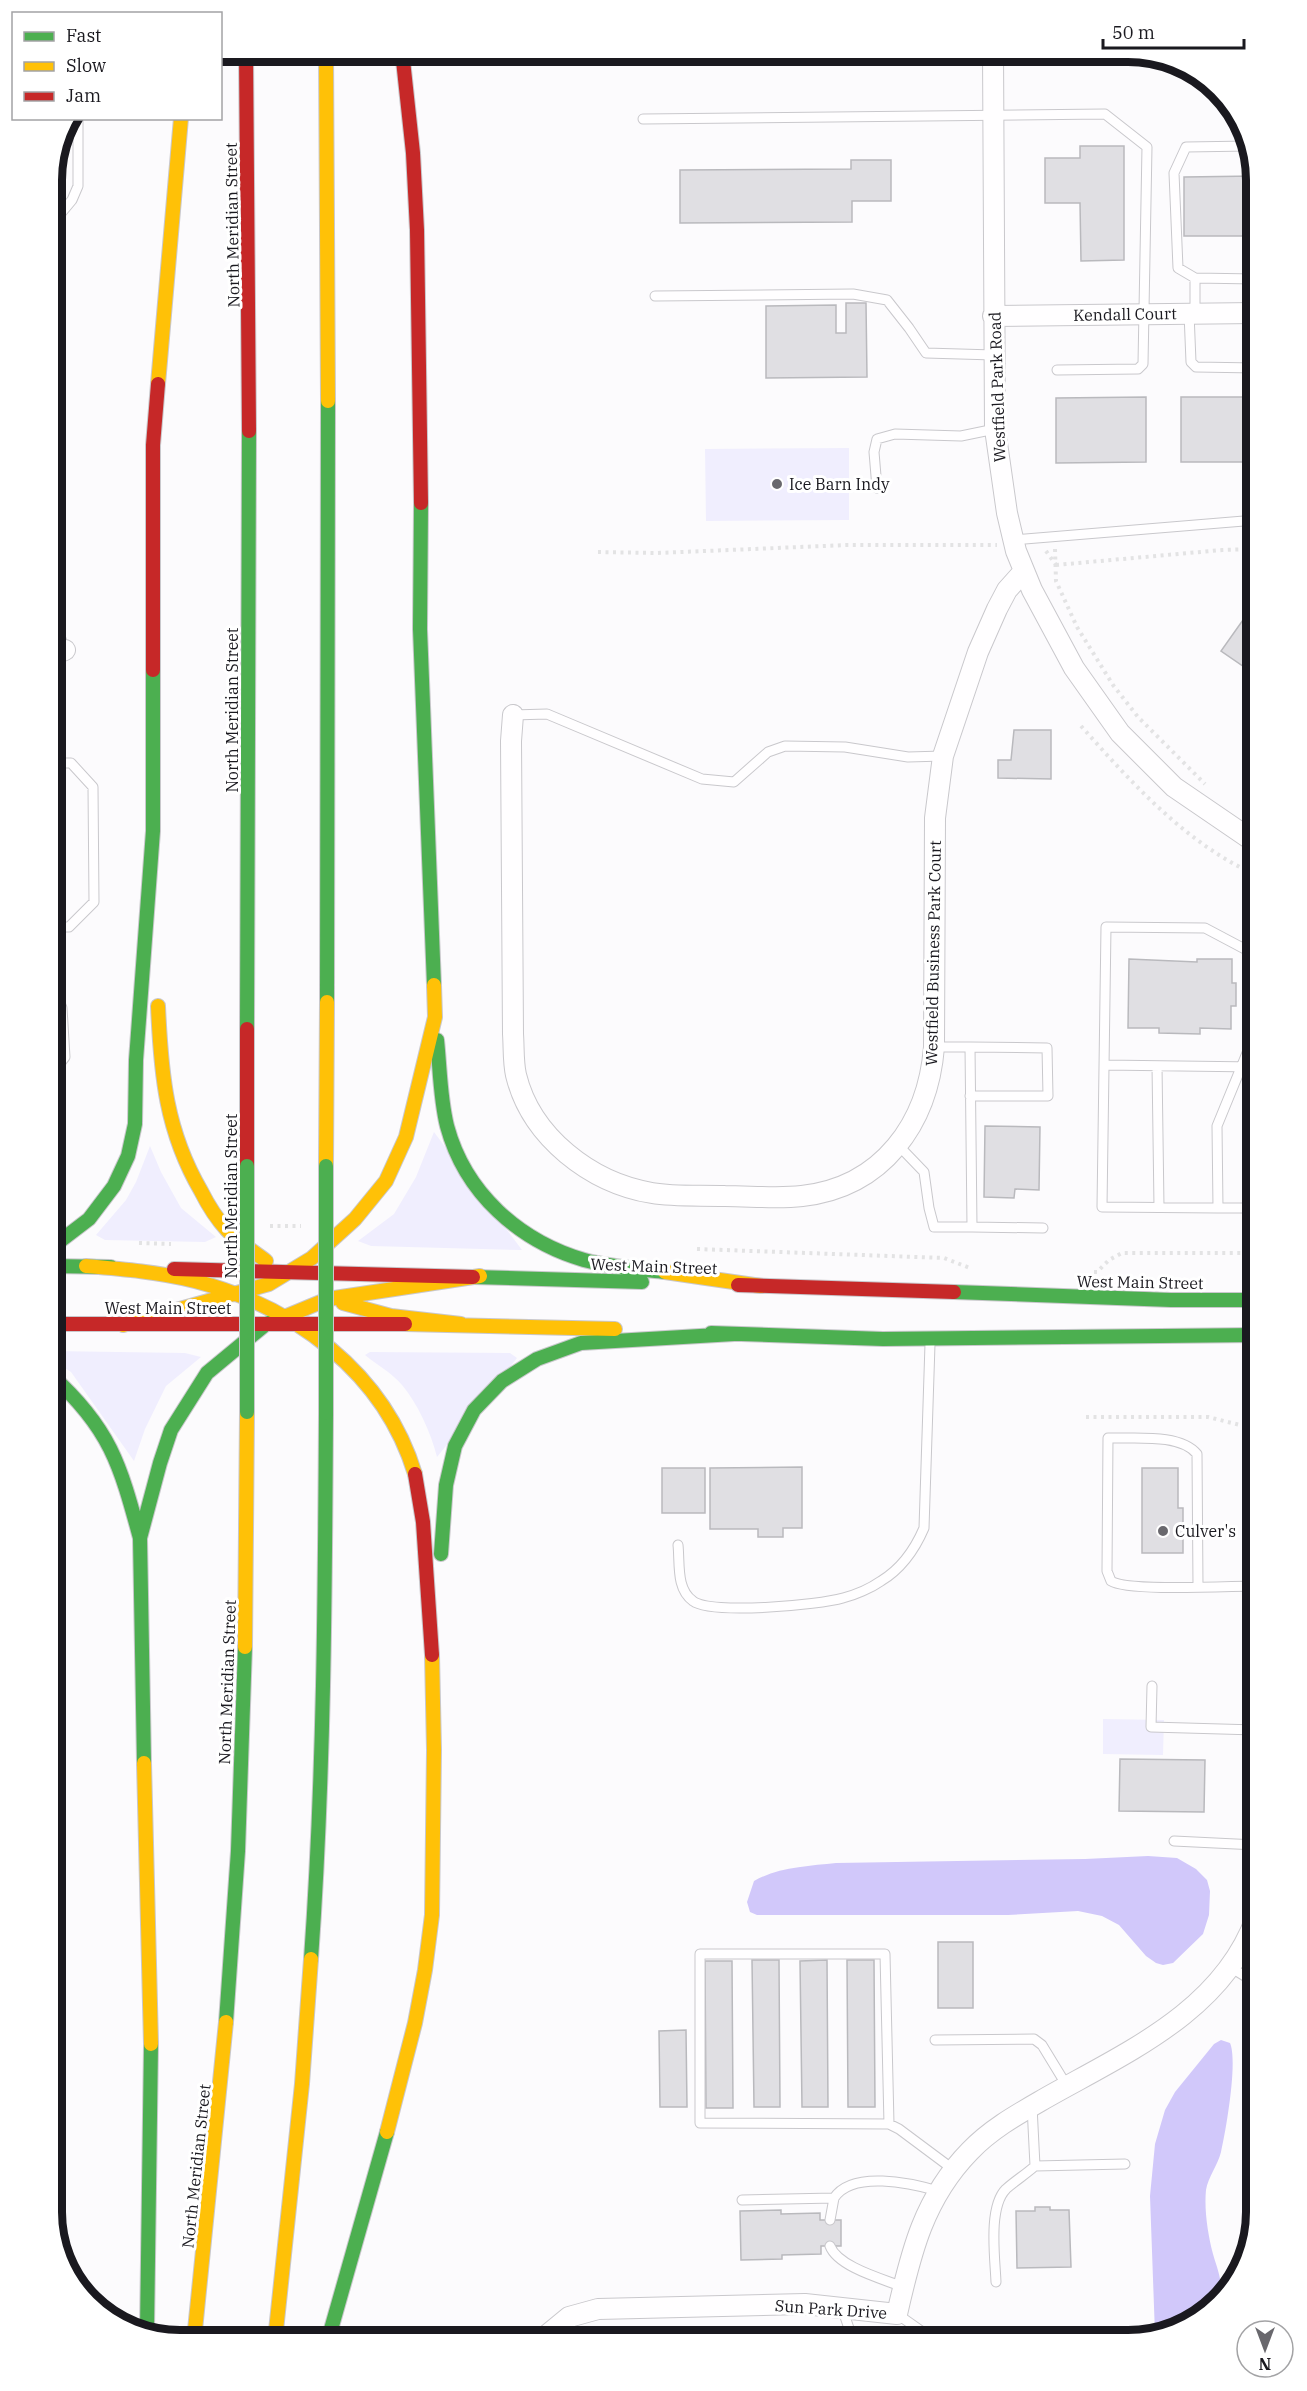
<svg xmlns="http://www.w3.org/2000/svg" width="1307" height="2391" font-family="'IBM Plex Serif',serif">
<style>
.green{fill:#f0eefe}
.water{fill:#d1c8fa}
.building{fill:#e0dfe3;stroke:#b9b9bd;stroke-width:1.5}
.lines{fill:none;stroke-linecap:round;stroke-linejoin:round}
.lane-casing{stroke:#c9c8cc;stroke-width:11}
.street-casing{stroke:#c9c8cc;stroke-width:22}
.fast-casing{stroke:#c9c8cc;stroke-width:16}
.slow-casing{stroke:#c9c8cc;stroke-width:16}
.jam-casing{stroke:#c9c8cc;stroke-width:16}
.path{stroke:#e3e3e4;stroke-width:4;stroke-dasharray:3 4.5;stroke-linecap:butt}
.lane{stroke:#fffeff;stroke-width:9}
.street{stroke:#fffeff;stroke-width:20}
.fast{stroke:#4caf50;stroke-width:14}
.slow{stroke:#ffc107;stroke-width:14}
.jam{stroke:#c62828;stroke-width:14}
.fast-bridge-casing{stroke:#c9c8cc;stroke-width:16;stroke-linecap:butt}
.fast-bridge{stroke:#4caf50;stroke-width:14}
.poi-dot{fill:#69686d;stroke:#fff;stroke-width:2}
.labels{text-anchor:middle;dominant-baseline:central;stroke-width:6;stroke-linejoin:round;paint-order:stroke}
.street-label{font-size:16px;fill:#1a191f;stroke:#fff}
.poi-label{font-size:16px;fill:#1a191f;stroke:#fff;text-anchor:start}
.rim{fill:none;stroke:#1a191f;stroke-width:8}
</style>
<rect width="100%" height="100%" fill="#fcfbfd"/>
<path class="green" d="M 849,448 L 849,520 L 706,521 L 705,449 Z
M 434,1132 L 522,1250 L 371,1246 L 358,1241 L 394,1214 L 416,1177 Z
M 150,1146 L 161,1172 L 181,1208 L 216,1237 L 205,1242 L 105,1240 L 96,1235 L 126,1200 L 136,1182 Z
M 51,1351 L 185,1353 L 201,1357 L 166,1386 L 145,1429 L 134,1461 L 71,1372 L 51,1359 Z
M 370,1352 L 510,1353 L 517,1358 L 437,1457 C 431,1433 418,1404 402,1385 C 392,1373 377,1365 365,1355 Z
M 1103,1719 L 1164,1720 L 1163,1755 L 1103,1754 Z"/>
<path class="water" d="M 1148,1856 L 1177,1858 L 1196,1869 L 1207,1880 L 1210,1891 L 1209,1915 L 1203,1934 L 1173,1963 L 1163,1965 L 1156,1963 L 1146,1956 L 1119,1925 L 1102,1916 L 1078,1911 L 1008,1915 L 757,1915 L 750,1912 L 747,1902 L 754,1881 C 778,1867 809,1866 836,1863 L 1085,1859 Z
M 1221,2040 L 1230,2043 C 1238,2061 1226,2130 1221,2152 C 1218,2165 1208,2177 1206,2190 C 1204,2210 1208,2235 1213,2254 C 1217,2268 1222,2279 1221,2294 L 1177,2330 L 1155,2334 L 1150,2196 L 1155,2144 L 1165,2110 L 1175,2092 L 1214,2044 Z"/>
<path class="building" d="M 57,145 L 57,178 L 51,178 L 51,172 Z
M 1080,146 L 1124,146 L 1124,260 L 1081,261 L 1080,203 L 1045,203 L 1045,158 L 1080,158 Z
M 851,160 L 891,160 L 891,201 L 852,201 L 852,222 L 680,223 L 680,170 L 851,169 Z
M 1255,176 L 1256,236 L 1184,236 L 1184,177 Z
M 846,303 L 866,303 L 867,377 L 766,378 L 766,306 L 836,305 L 836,333 L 846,333 Z
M 1146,397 L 1146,462 L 1056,463 L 1056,398 Z
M 1181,397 L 1256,397 L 1256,462 L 1181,462 Z
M 1255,603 L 1256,604 L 1256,675 L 1221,651 Z
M 1014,730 L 1051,730 L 1051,779 L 998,778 L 998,760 L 1011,760 Z
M 1129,959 L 1197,962 L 1197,959 L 1232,959 L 1232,983 L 1236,983 L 1236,1006 L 1231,1006 L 1231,1029 L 1200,1028 L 1200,1034 L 1159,1033 L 1159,1028 L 1128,1028 Z
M 985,1126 L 1040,1127 L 1039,1190 L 1015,1189 L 1014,1198 L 984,1197 Z
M 1256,1147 L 1256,1184 L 1251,1184 L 1251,1152 Z
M 802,1467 L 802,1528 L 783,1528 L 783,1537 L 758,1537 L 758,1529 L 710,1529 L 710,1468 Z
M 662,1468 L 705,1468 L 705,1513 L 662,1513 Z
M 1142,1468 L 1178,1468 L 1178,1508 L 1183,1508 L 1183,1553 L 1142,1553 Z
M 1120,1759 L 1205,1760 L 1204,1812 L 1119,1811 Z
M 938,1942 L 973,1942 L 973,2008 L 938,2008 Z
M 752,1960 L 779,1960 L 780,2107 L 754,2107 Z
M 827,1960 L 828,2107 L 802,2107 L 800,1961 Z
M 847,1960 L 874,1960 L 875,2107 L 848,2107 Z
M 705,1961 L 732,1961 L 733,2108 L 706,2108 Z
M 686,2030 L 687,2107 L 660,2107 L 659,2031 Z
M 1035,2207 L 1050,2207 L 1050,2210 L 1069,2210 L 1071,2267 L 1017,2268 L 1016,2211 L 1035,2211 Z
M 781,2210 L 781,2214 L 820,2213 L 820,2220 L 841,2220 L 841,2246 L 821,2246 L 821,2254 L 782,2255 L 782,2259 L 741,2260 L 740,2211 Z"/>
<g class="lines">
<defs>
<path id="lane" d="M 643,119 L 1105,114 L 1147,147 L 1143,364 L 1138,369 L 1057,370
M 1249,146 L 1186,147 L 1174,173 L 1178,268 L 1195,278 L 1256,279
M 51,212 L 62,212 L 72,200 L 78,186 L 78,118
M 1195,278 L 1195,313
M 655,296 L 853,294 L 887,300 L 909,328 L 926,353 L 994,355
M 1189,313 L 1191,362 L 1196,367 L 1256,368
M 877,488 L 874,452 L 877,439 L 895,434 L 961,436 L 995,429
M 1013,540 L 1256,520
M 51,612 L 65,650
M 513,715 L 547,714 L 702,779 L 734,782 L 768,752 L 785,746 L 845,747 L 908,757 L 943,756
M 51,927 L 69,927 L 94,902 L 93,787 L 71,763 L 51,763
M 1256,1031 L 1217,1126 L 1218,1208 L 1102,1207 L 1106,927 L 1205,928 L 1256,955
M 970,1047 L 1047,1048 L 1048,1096 L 970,1096
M 1104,1065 L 1256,1067
M 1157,1066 L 1159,1207
M 51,1070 L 58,1066 L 65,1057 L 62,1008 L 58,998 L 51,995
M 899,1146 L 924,1172 L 929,1208 L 934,1227 L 972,1227 L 970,1047 L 934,1047
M 1218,1208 L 1256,1208
M 972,1227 L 1043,1228
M 678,1545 C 680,1564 676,1589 693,1601 C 711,1615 819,1605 843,1598 C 855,1595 871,1588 881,1581 C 901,1569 915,1549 924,1528 L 930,1344
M 1198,1586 L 1197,1454 C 1180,1433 1134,1439 1108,1438 L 1107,1571 L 1111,1581 C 1128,1592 1230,1586 1256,1586
M 1152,1686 L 1151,1727 L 1256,1730
M 1174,1841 L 1256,1845
M 1230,1967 L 1256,1983
M 935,2040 L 1034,2039 L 1042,2045 L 1067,2086
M 889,2124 L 885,1954 L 700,1954 L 700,2123 L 889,2124 L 899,2129 L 954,2170
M 1035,2166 L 1125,2164
M 742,2200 L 834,2198 C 852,2170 911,2183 938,2191
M 830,2220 L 834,2198
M 830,2246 C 838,2267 883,2279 903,2287
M 996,2282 C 995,2258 988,2207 1006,2189 C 1015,2181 1026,2174 1035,2166 L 1032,2106
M 842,2308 L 853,2340
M 897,2314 L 934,2340
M 569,2317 L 573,2340"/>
<path id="street" d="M 993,51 L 995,429 L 1007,513 L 1016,551 L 1032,590 L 1074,668 L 1120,733 L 1174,787 L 1256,843
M 993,316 L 1256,313
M 51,656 L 65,650
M 513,715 L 511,741 L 513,1034 C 514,1047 513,1062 516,1075 C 531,1137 591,1183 652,1193 C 675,1197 701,1195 725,1196 C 750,1196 777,1199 802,1196 C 883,1187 928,1123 934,1047 L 935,818 L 943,756 L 978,652 L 997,609 L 1007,590 L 1024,571
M 541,2340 L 569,2317 L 598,2309 L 805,2304 L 897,2314 C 911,2252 924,2198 970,2151 C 991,2129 1018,2114 1044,2099 C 1125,2053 1222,2012 1256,1918"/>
<path id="fast" d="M 421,503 L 420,629 L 434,985
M 327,1002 L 328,401
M 247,1029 L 249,431
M 437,1040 C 440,1068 440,1098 447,1126 C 465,1193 519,1241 584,1260 C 610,1267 638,1269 665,1272
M 51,1248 L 89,1219 L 114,1186 L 128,1156 L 135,1124 L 136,1060 L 153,831 L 153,670
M 51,1266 L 111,1267
M 473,1277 L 642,1282
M 954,1292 L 1171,1300 L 1256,1300
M 711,1333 L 883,1339 L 1256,1335
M 51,1375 C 110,1428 120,1464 140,1538
M 441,1554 L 446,1485 L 455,1446 L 474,1410 L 502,1381 L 537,1359 L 581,1343 L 734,1334
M 144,1763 L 140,1538 L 160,1463 L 171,1430 L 207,1373 L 266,1324 L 287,1316
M 311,1959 C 324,1777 325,1595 326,1413
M 226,2022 L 238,1851 L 245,1647
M 147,2331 L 151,2044
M 328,2340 L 387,2132"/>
<path id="slow" d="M 326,51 L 328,401
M 158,384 L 181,118
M 158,1006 C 161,1075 166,1131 201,1191 C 208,1205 216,1218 227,1230 C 238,1242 253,1251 266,1261
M 326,1166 L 327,1002
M 86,1266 C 122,1269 159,1272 195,1281 C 295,1307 384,1372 415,1474
M 665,1272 L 761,1286
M 343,1303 L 391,1316 L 461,1324
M 287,1316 L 328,1299 L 480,1276
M 405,1324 L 615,1329
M 123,1325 L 269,1284 L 312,1258 L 355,1219 L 386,1181 L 406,1137 L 435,1017 L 434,985
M 245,1647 L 247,1412
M 144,1763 L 151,2044
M 387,2132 L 415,2023 L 425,1970 L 432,1915 L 434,1750 L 432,1655
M 194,2340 L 226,2022
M 275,2340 L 302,2084 L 311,1959"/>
<path id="jam" d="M 246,51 L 249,431
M 402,51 L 413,153 L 417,230 L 421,503
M 153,670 L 153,445 L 158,384
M 247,1166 L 247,1029
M 174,1269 L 473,1277
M 738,1285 L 954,1292
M 51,1324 L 405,1324
M 415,1474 L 423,1522 L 432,1655"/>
</defs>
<use href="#lane" class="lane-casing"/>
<use href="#street" class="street-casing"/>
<use href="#fast" class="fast-casing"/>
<use href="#slow" class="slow-casing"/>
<use href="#jam" class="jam-casing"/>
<path class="path" d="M 1055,549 L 1056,581 L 1077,627 L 1113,685 L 1138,717 L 1205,784
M 1046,551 L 1056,565
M 598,552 L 657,553 L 848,545 L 997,545
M 1056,565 L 1222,550 L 1256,549
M 1081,726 C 1132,783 1185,843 1256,875
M 270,1226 L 301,1226
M 139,1243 L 171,1244
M 697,1249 L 944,1258 L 970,1268
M 1094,1272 L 1097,1272 L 1109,1260 L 1122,1253 L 1256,1253
M 1086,1417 L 1208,1417 L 1256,1429"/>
<use href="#lane" class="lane"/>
<use href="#street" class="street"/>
<use href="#fast" class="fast"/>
<use href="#slow" class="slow"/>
<use href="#jam" class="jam"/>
<defs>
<path id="fast-bridge" d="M 247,1166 L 247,1412
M 326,1166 L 326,1413"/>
</defs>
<use href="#fast-bridge" class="fast-bridge-casing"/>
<use href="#fast-bridge" class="fast-bridge"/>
</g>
<g class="poi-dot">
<circle cx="777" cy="484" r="6"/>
<circle cx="1163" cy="1531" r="6"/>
</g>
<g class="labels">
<g class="street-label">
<text transform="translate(232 225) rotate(-91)">North Meridian Street</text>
<text transform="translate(1125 314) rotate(-1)">Kendall Court</text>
<text transform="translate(997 387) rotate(-92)">Westfield Park Road</text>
<text transform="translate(232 710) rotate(-90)">North Meridian Street</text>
<text transform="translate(933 953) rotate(-89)">Westfield Business Park Court</text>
<text transform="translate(231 1196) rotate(-90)">North Meridian Street</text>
<text transform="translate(654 1266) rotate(2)">West Main Street</text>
<text transform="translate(1140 1282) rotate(1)">West Main Street</text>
<text x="168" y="1308">West Main Street</text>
<text transform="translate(227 1682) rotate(-88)">North Meridian Street</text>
<text transform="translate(196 2166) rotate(-84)">North Meridian Street</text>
<text transform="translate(831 2309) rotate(4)">Sun Park Drive</text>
</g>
<g class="poi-label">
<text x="789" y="484">Ice Barn Indy</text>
<text x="1175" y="1531">Culver's</text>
</g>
</g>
<path d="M0 0H1307V2391H0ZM180 62H1128A118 118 0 0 1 1246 180V2212A118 118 0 0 1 1128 2330H180A118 118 0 0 1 62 2212V180A118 118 0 0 1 180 62Z" fill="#fff" fill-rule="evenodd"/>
<path class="rim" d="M180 62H1128A118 118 0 0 1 1246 180V2212A118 118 0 0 1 1128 2330H180A118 118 0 0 1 62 2212V180A118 118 0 0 1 180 62Z"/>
<rect x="12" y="12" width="210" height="108" fill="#ffffff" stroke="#a3a3a5" stroke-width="1.5"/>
<rect x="24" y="32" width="30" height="9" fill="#4caf50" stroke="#a3a3a5" stroke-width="1.5"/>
<text x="66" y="42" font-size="18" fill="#1a191f">Fast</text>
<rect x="24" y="62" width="30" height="9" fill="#ffc107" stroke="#a3a3a5" stroke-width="1.5"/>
<text x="66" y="72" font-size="18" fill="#1a191f">Slow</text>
<rect x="24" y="92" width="30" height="9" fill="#c62828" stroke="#a3a3a5" stroke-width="1.5"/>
<text x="66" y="102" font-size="18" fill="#1a191f">Jam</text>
<g transform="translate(1265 2349) rotate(180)"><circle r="28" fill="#ffffff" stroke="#a3a3a5" stroke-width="1.5"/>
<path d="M0-4.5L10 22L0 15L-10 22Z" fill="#69686d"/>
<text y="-9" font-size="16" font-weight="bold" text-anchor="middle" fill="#1a191f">N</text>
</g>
<path d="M1103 39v9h141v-9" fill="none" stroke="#1a191f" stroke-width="3"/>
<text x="1112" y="39" font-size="18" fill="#1a191f" stroke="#ffffff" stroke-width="4.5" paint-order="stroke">50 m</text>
</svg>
